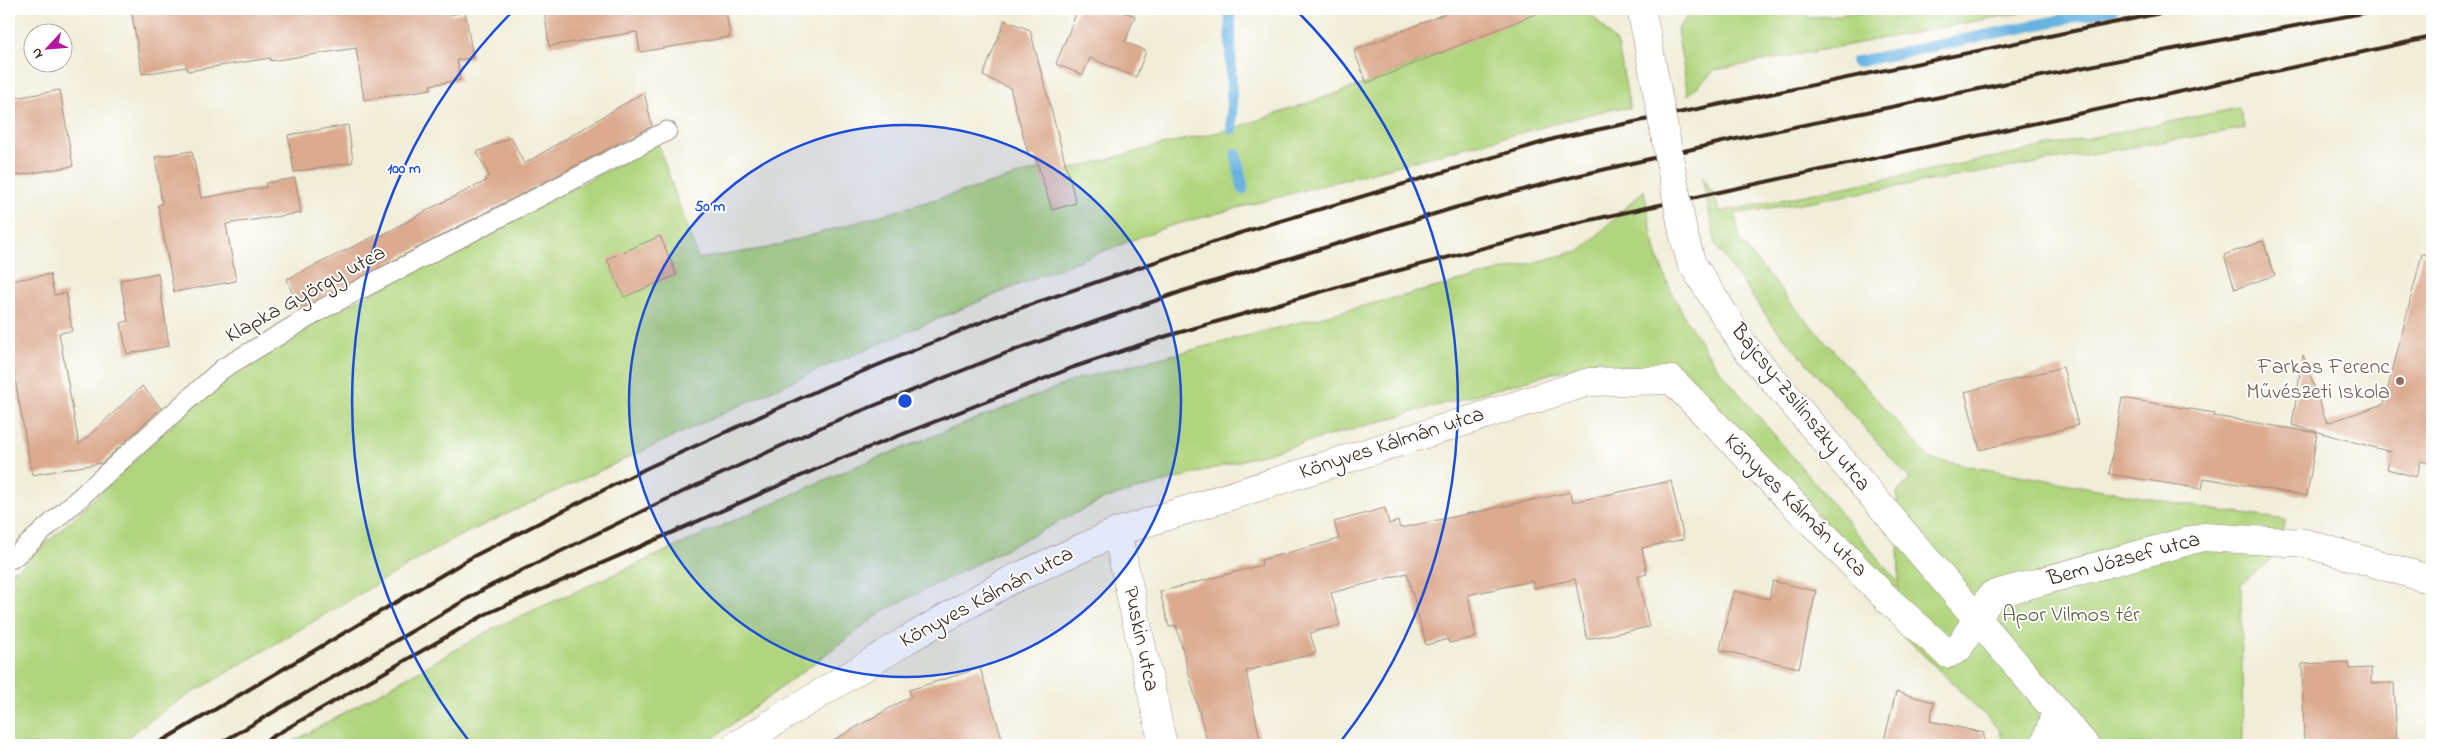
<svg xmlns="http://www.w3.org/2000/svg" width="2441" height="754" font-family="'Indie Flower',sans-serif">
<style>
.green{fill:#b1d57e;stroke:#76804e}
.lines{fill:none;stroke-linecap:round;stroke-linejoin:round}
.stream{stroke:#69b3e1;stroke-width:11}
.building{fill:#dbaa8f}
.lane-casing{stroke:#968c7b;stroke-width:21}
.street-casing{stroke:#968c7b;stroke-width:29}
.secondary-casing{stroke:#968c7b;stroke-width:29}
.lane{stroke:#fff;stroke-width:19}
.street{stroke:#fff;stroke-width:28}
.secondary{stroke:#fff;stroke-width:28}
.rail{stroke:#3b2a1e;stroke-width:4}
.secondary-bridge-casing{stroke:#968c7b;stroke-width:29;stroke-linecap:butt}
.secondary-bridge{stroke:#fff;stroke-width:28}
.ring{fill:none;stroke:#1d4ed8;stroke-width:2.5}
.education-dot{fill:#8d6e63;stroke:#fff;stroke-width:2}
.labels{text-anchor:middle;dominant-baseline:central;stroke-width:4;stroke-linejoin:round;paint-order:stroke}
.street-label{font-size:22px;fill:#3b2a1e;stroke:#fff}
.education-label{font-size:22px;fill:#785e54;stroke:#fff;text-anchor:end}
.park-label{font-size:22px;fill:#5e5d3b;stroke:#fff}
.centre{fill:#1d4ed8;stroke:#fff;stroke-width:2.5}
.ring-label{font-size:15px;text-anchor:middle;font-weight:bold;fill:#1d4ed8;stroke:#fff;stroke-width:4;stroke-linejoin:round;paint-order:stroke}
</style>
<rect width="100%" height="100%" fill="#fff"/>
<filter id="ink" filterUnits="userSpaceOnUse"><feTurbulence type="fractalNoise" baseFrequency=".02" numOctaves="2"/><feDisplacementMap in="SourceGraphic" scale="10" xChannelSelector="R" yChannelSelector="G"/><feConvolveMatrix kernelMatrix="1 2 1 2 8 2 1 2 1" color-interpolation-filters="sRGB"/></filter>
<filter id="wash" filterUnits="userSpaceOnUse"><feTurbulence type="fractalNoise" baseFrequency=".0096" numOctaves="4" result="noise"/><feDisplacementMap in="SourceGraphic" scale="20" xChannelSelector="R" yChannelSelector="G"/><feGaussianBlur stdDeviation="1.12" result="paint"/><feColorMatrix in="noise" values="0 0 0 0 0 0 0 0 0 0 0 0 0 0 0 0 0 1.4 0 .05"/><feComposite in="paint" operator="in"/></filter>
<g filter="url(#wash)">
<rect width="100%" height="100%" fill="#f1edd8"/>
<path class="green" d="M 1512,9 L 1578,9 L 1594,17 L 1618,45 L 1630,109 L 1614,108 L 1166,227 L 1044,274 L 810,373 L 451,540 L 167,708 L 117,745 L 9,745 L 9,571 L 20,568 L 228,373 L 329,315 L 658,144 L 698,259 L 768,248 L 1040,169 L 1042,177 L 1157,146 L 1232,129 L 1367,83 L 1449,49 Z
M 1693,9 L 1807,9 L 1808,18 L 1891,9 L 2040,9 L 1715,70 L 1688,95 L 1677,30 Z
M 2239,108 L 2245,128 L 1735,214 L 1740,241 L 1797,310 L 1930,459 L 2214,510 L 2286,520 L 2270,560 L 2241,584 L 2243,745 L 2004,745 L 1999,729 L 1895,627 L 1899,585 L 1896,588 L 1891,587 L 1674,370 L 1585,364 L 1104,499 L 885,610 L 704,745 L 287,745 L 494,628 L 847,470 L 1078,379 L 1582,250 L 1644,190 C 1647,206 1650,223 1653,240 C 1664,286 1690,328 1717,367 L 1899,583 L 1897,493 L 1910,479 L 1773,325 L 1716,246 L 1702,177 L 1712,191 L 1720,212 Z"/>
<g class="lines">
<path class="stream" d="M 1230,9 L 1232,129
M 1856,62 L 2113,9
M 1236,154 L 1243,189"/>
</g>
<g id="blocks">
<path class="building" d="M 131,9 L 449,9 L 450,15 L 465,12 L 473,58 L 457,60 L 460,80 L 430,85 L 431,89 L 364,100 L 356,48 L 270,61 L 270,58 L 188,71 L 187,67 L 142,74 Z
M 544,9 L 726,9 L 730,37 L 640,52 L 637,32 L 549,46 Z
M 1078,9 L 1115,9 L 1135,16 L 1125,42 L 1146,51 L 1136,77 L 1090,58 L 1083,75 L 1056,64 Z
M 1456,9 L 1545,10 L 1367,83 L 1354,51 Z
M 1005,20 L 1030,30 L 1076,203 L 1052,210 L 1035,156 L 1029,157 L 1010,88 L 983,76 Z
M 60,90 L 73,166 L 9,177 L 9,99 Z
M 644,92 L 652,126 L 298,310 L 287,279 L 379,234 L 379,237 L 433,207 L 486,181 L 485,178 L 489,176 L 477,152 L 511,137 L 524,164 Z
M 348,125 L 353,162 L 294,172 L 288,135 Z
M 192,151 L 201,198 L 266,187 L 266,183 L 295,178 L 301,213 L 226,224 L 236,281 L 174,292 L 158,205 L 162,204 L 155,157 Z
M 660,236 L 677,275 L 624,297 L 607,259 Z
M 2263,241 L 2275,275 L 2235,289 L 2224,255 Z
M 2422,254 L 2432,255 L 2432,464 L 2421,461 L 2416,477 L 2387,469 L 2391,452 L 2292,425 L 2303,355 L 2327,423 L 2384,404 Z
M 158,273 L 169,346 L 127,354 L 121,323 L 128,321 L 120,280 Z
M 50,274 L 54,295 L 66,293 L 72,331 L 59,333 L 79,445 L 142,386 L 161,408 L 102,463 L 32,475 L 9,345 L 9,281 Z
M 2063,367 L 2078,425 L 1980,450 L 1965,392 Z
M 2122,398 L 2215,413 L 2214,416 L 2317,433 L 2307,496 L 2204,478 L 2202,489 L 2109,474 Z
M 1671,481 L 1684,539 L 1642,548 L 1647,574 L 1638,576 L 1649,627 L 1587,639 L 1575,579 L 1534,588 L 1532,581 L 1468,595 L 1476,637 L 1449,643 L 1448,639 L 1426,645 L 1407,573 L 1331,593 L 1340,625 L 1310,633 L 1316,653 L 1246,671 L 1261,745 L 1208,745 L 1176,625 L 1169,627 L 1160,592 L 1262,565 L 1261,560 L 1339,539 L 1334,522 L 1385,508 L 1389,524 L 1398,521 L 1400,528 L 1571,492 L 1573,502 Z
M 1773,581 L 1816,591 L 1799,668 L 1720,650 L 1733,591 L 1769,599 Z
M 2349,662 L 2350,669 L 2371,668 L 2371,683 L 2394,683 L 2397,743 L 2304,744 L 2302,664 Z
M 980,668 L 1002,738 L 980,745 L 825,745 L 911,696 L 909,690 Z
M 1896,692 L 1934,702 L 1930,721 L 1984,733 L 1983,745 L 1883,745 Z"/>
</g>
</g>
<g filter="url(#ink)">
<use href="#blocks" fill-opacity="0" stroke="#968c7b" stroke-width="1"/>
<g class="lines">
<defs>
<path id="lane" d="M 9,559 L 13,558 L 222,369 L 324,308 L 667,131"/>
<path id="street" d="M 1117,532 L 1163,745
M 737,745 L 907,640 L 1009,581 L 1117,532 L 1589,382 L 1672,380 L 1886,598 L 1948,654 L 1958,649 L 1992,595 L 2203,537 L 2305,543 L 2432,580
M 2045,745 L 2056,711"/>
<path id="secondary" d="M 1641,9 L 1647,37
M 1683,232 L 1691,262 L 1745,347 L 2085,745"/>
</defs>
<use href="#lane" class="lane-casing"/>
<use href="#street" class="street-casing"/>
<use href="#secondary" class="secondary-casing"/>
<use href="#lane" class="lane"/>
<use href="#street" class="street"/>
<use href="#secondary" class="secondary"/>
<path class="rail" d="M 155,745 L 474,556 L 647,468 L 825,387 L 994,317 L 1240,233 L 1557,138 L 2180,9
M 217,745 L 486,588 L 661,502 L 828,424 L 1009,352 L 1183,291 L 1454,208 L 1572,177 L 1731,140 L 2163,51 L 2384,9
M 258,745 L 486,614 L 842,458 L 1074,367 L 1167,336 L 1355,282 L 1581,222 L 2432,37"/>
<defs>
<path id="secondary-bridge" d="M 1647,37 L 1683,232"/>
</defs>
<use href="#secondary-bridge" class="secondary-bridge-casing"/>
<use href="#secondary-bridge" class="secondary-bridge"/>
</g>
</g>
<circle cx="905" cy="401" r="276" fill="#1d4ed8" fill-opacity=".12"/>
<g class="ring">
<circle cx="905" cy="401" r="276"/>
<path d="M469 741A553 553 0 0 1 514 10M1296 10A553 553 0 0 1 1341 741"/>
</g>
<circle class="education-dot" cx="2400" cy="381" r="5"/>
<g class="labels">
<g class="street-label">
<text transform="translate(306 295) rotate(-29)">Klapka György utca</text>
<text transform="translate(1800 408) rotate(51)">Bajcsy-Zsilinszky utca</text>
<text transform="translate(1392 444) rotate(-18)">Könyves Kálmán utca</text>
<text transform="translate(1795 506) rotate(45)">Könyves Kálmán utca</text>
<text transform="translate(2124 560) rotate(-15)">Bem József utca</text>
<text transform="translate(987 598) rotate(-28)">Könyves Kálmán utca</text>
<text transform="translate(1140 639) rotate(78)">Puskin utca</text>
</g>
<g class="education-label">
<text x="2390" y="368">Farkas Ferenc<tspan x="2390" dy="25">Művészeti Iskola</tspan></text>
</g>
<g class="park-label">
<text x="2071" y="616">Apor Vilmos tér</text>
</g>
</g>
<circle cx="905" cy="401" r="8" class="centre"/>
<g class="ring-label">
<text x="404" y="173">100 m</text>
<text x="710" y="211">50 m</text>
</g>
<rect width="2441" height="754" fill="none" stroke="#fff" stroke-width="30"/>
<g transform="translate(48 48) rotate(244)"><circle r="24" fill="#ffffff" stroke="#b1aaa5"/>
<path d="M0-4L9 19L0 12L-9 19Z" fill="#b5179e"/>
<text y="-8" font-size="14" font-weight="bold" text-anchor="middle" fill="#3b2a1e">N</text>
</g>
</svg>
